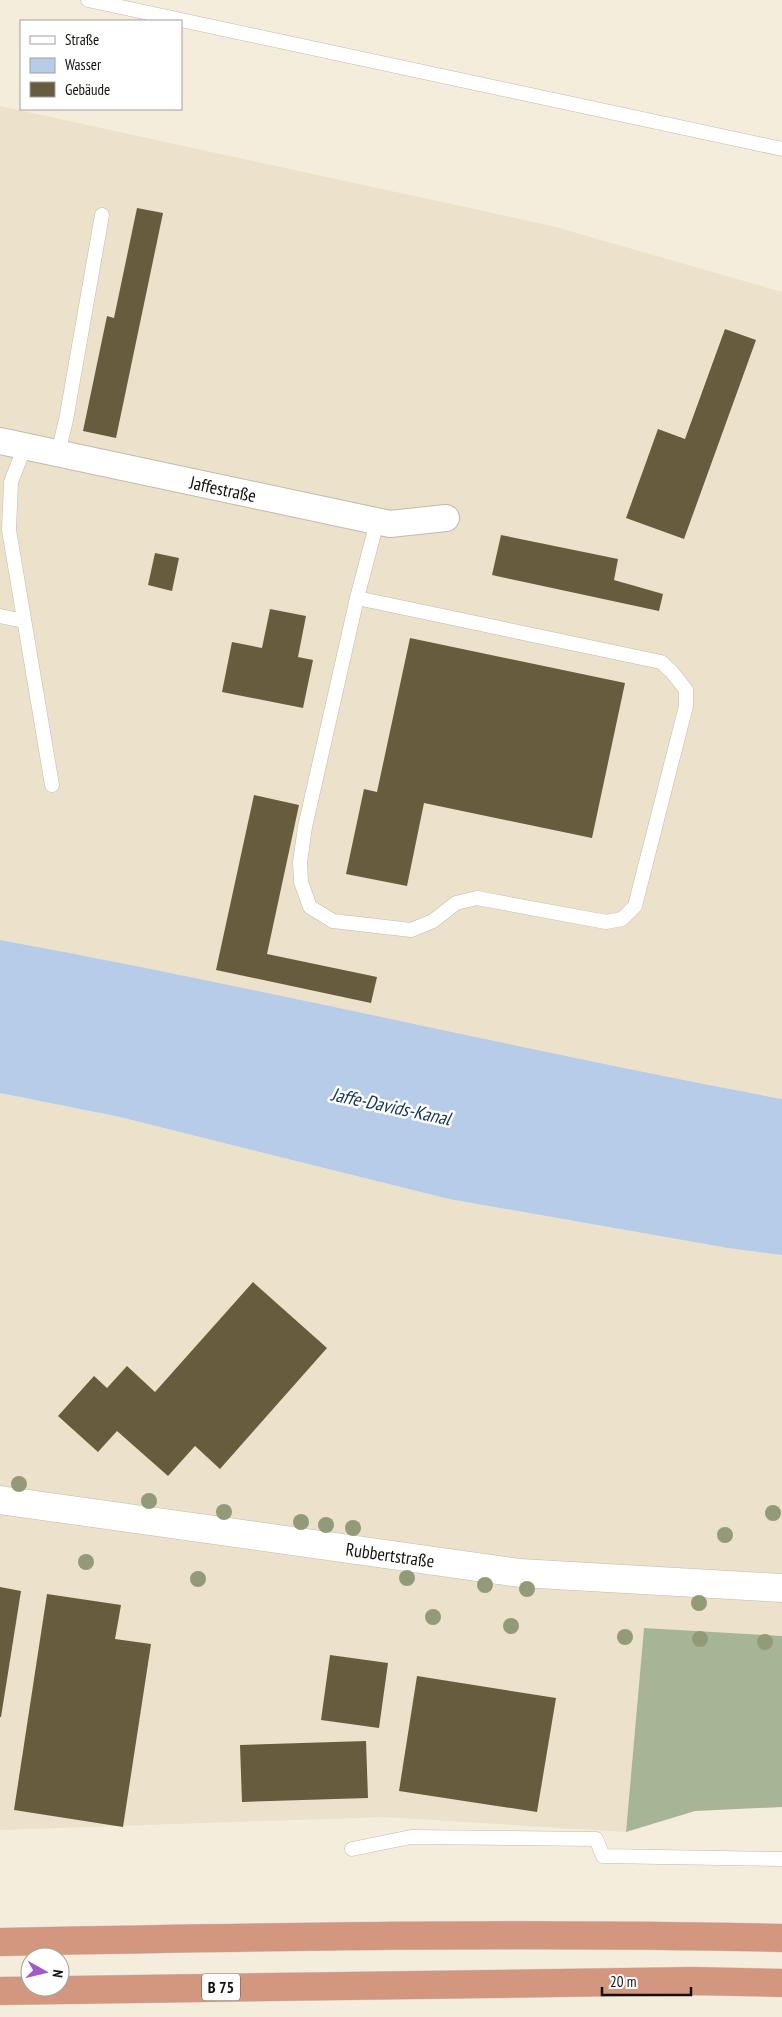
<svg xmlns="http://www.w3.org/2000/svg" width="782" height="2017" font-family="'PT Sans Narrow',sans-serif">
<style>
.built{fill:#ece1ca}
.forest{fill:#a7b597}
.water{fill:#b6cce8}
.building{fill:#685c3f}
.lines{fill:none;stroke-linecap:round;stroke-linejoin:round}
.service-casing{stroke:#c1baaa;stroke-width:15}
.minor-casing{stroke:#c1baaa;stroke-width:28}
.tertiary-casing{stroke:#c1baaa;stroke-width:29}
.trunk-casing{stroke:#d5d4d3;stroke-width:29}
.service{stroke:#fff;stroke-width:14}
.minor{stroke:#fff;stroke-width:26}
.tertiary{stroke:#fff;stroke-width:28}
.trunk{stroke:#d39780;stroke-width:28}
.tree{fill:#939a78}
.labels{text-anchor:middle;dominant-baseline:central;stroke-width:5;stroke-linejoin:round;paint-order:stroke}
.shield{fill:#fff;stroke:#5b5956;stroke-width:1}
.shield-label{font-size:16px;font-weight:bold;fill:#15120d}
.street-label{font-size:18px;fill:#15120d;stroke:#fff}
.water-label{font-size:19px;font-style:italic;fill:#143459;stroke:#fff}
</style>
<rect width="100%" height="100%" fill="#f4eddc"/>
<path class="built" d="M 0,106 L 552,226 L 782,292 L 782,1099 L 676,1079 L 464,1036 L 121,963 L 0,940 Z
M 0,1093 L 120,1117 L 449,1199 L 728,1248 L 782,1255 L 782,1636 L 644,1629 L 626,1832 L 384,1817 L 0,1830 Z"/>
<path class="forest" d="M 644,1628 L 782,1636 L 782,1807 L 695,1811 L 626,1832 Z"/>
<path class="water" d="M 0,940 C 262,988 520,1050 782,1099 L 782,1255 L 728,1248 L 449,1199 L 120,1117 L 0,1093 Z"/>
<path class="building" d="M 137,208 L 163,213 L 116,438 L 83,431 L 107,316 L 114,318 Z
M 725,329 L 756,340 L 684,539 L 626,518 L 658,429 L 685,439 Z
M 501,535 L 618,559 L 614,580 L 663,594 L 659,611 L 492,575 Z
M 155,553 L 179,558 L 172,591 L 148,585 Z
M 270,609 L 306,616 L 298,657 L 313,660 L 303,708 L 222,692 L 232,642 L 262,648 Z
M 410,638 L 625,683 L 592,838 L 424,803 L 407,886 L 346,874 L 364,789 L 377,792 Z
M 254,795 L 299,805 L 267,954 L 377,977 L 371,1003 L 216,970 Z
M 253,1282 L 327,1348 L 220,1469 L 195,1446 L 168,1476 L 117,1431 L 98,1452 L 58,1416 L 94,1376 L 107,1388 L 127,1366 L 155,1392 Z
M 0,1587 L 21,1591 L 1,1717 L 0,1717 Z
M 47,1594 L 121,1605 L 115,1639 L 151,1644 L 123,1827 L 14,1810 Z
M 330,1655 L 388,1663 L 379,1728 L 321,1720 Z
M 417,1676 L 556,1698 L 537,1812 L 399,1791 Z
M 366,1741 L 368,1798 L 242,1802 L 240,1745 Z"/>
<g class="lines">
<defs>
<path id="service" d="M 88,0 L 782,149
M 25,446 L 11,482 L 9,530 L 52,785
M 58,453 L 66,420 L 102,215
M 357,598 L 661,662 L 672,672 L 686,690 L 686,706 L 635,906 L 622,919 L 606,922 L 477,898 L 456,903 L 433,921 L 411,930 L 333,921 L 310,907 L 301,882 L 300,862 L 305,827 L 357,598 L 377,522
M 0,616 L 24,621
M 352,1849 L 411,1837 L 596,1839 L 603,1856 L 782,1859"/>
<path id="minor" d="M 0,441 L 390,524 L 446,518"/>
<path id="tertiary" d="M 0,1500 L 520,1573 L 782,1588"/>
<path id="trunk" d="M 0,1942 C 261,1937 521,1932 782,1938
M 0,1991 L 692,1981 L 782,1983"/>
</defs>
<use href="#service" class="service-casing"/>
<use href="#minor" class="minor-casing"/>
<use href="#tertiary" class="tertiary-casing"/>
<use href="#trunk" class="trunk-casing"/>
<use href="#service" class="service"/>
<use href="#minor" class="minor"/>
<use href="#tertiary" class="tertiary"/>
<use href="#trunk" class="trunk"/>
</g>
<g class="tree">
<circle cx="19" cy="1484" r="8"/>
<circle cx="149" cy="1501" r="8"/>
<circle cx="224" cy="1512" r="8"/>
<circle cx="773" cy="1513" r="8"/>
<circle cx="301" cy="1522" r="8"/>
<circle cx="326" cy="1525" r="8"/>
<circle cx="353" cy="1528" r="8"/>
<circle cx="725" cy="1535" r="8"/>
<circle cx="86" cy="1562" r="8"/>
<circle cx="407" cy="1578" r="8"/>
<circle cx="198" cy="1579" r="8"/>
<circle cx="485" cy="1585" r="8"/>
<circle cx="527" cy="1589" r="8"/>
<circle cx="699" cy="1603" r="8"/>
<circle cx="433" cy="1617" r="8"/>
<circle cx="511" cy="1626" r="8"/>
<circle cx="625" cy="1637" r="8"/>
<circle cx="700" cy="1639" r="8"/>
<circle cx="765" cy="1642" r="8"/>
</g>
<g class="labels">
<rect class="shield" x="202" y="1973.5" width="38" height="27" rx="4"/>
<g class="shield-label">
<text x="221" y="1987">B 75</text>
</g>
<g class="street-label">
<text transform="translate(223 489) rotate(12)">Jaffestraße</text>
<text transform="translate(390 1555) rotate(8)">Rubbertstraße</text>
</g>
<g class="water-label">
<text transform="translate(391 1106) rotate(12)">Jaffe-Davids-Kanal</text>
</g>
</g>
<rect x="20" y="20" width="162" height="90" fill="#ffffff" stroke="#a1a09e"/>
<rect x="30" y="36" width="25" height="8" fill="#ffffff" stroke="#a1a09e"/>
<text x="65" y="45" font-size="15" fill="#15120d">Straße</text>
<rect x="30" y="58" width="25" height="15" fill="#b6cce8" stroke="#a1a09e"/>
<text x="65" y="70" font-size="15" fill="#15120d">Wasser</text>
<rect x="30" y="82" width="25" height="15" fill="#685c3f" stroke="#a1a09e"/>
<text x="65" y="95" font-size="15" fill="#15120d">Gebäude</text>
<g transform="translate(45 1972) rotate(98)"><circle r="24" fill="#ffffff" stroke="#a1a09e"/>
<path d="M0-4L9 19L0 12L-9 19Z" fill="#a459cb"/>
<text y="-8" font-size="14" font-weight="bold" text-anchor="middle" fill="#15120d">N</text>
</g>
<path d="M602 1987v8h89v-8" fill="none" stroke="#15120d" stroke-width="2.5"/>
<text x="610" y="1987" font-size="15" fill="#15120d" stroke="#ffffff" stroke-width="4" paint-order="stroke">20 m</text>
</svg>
